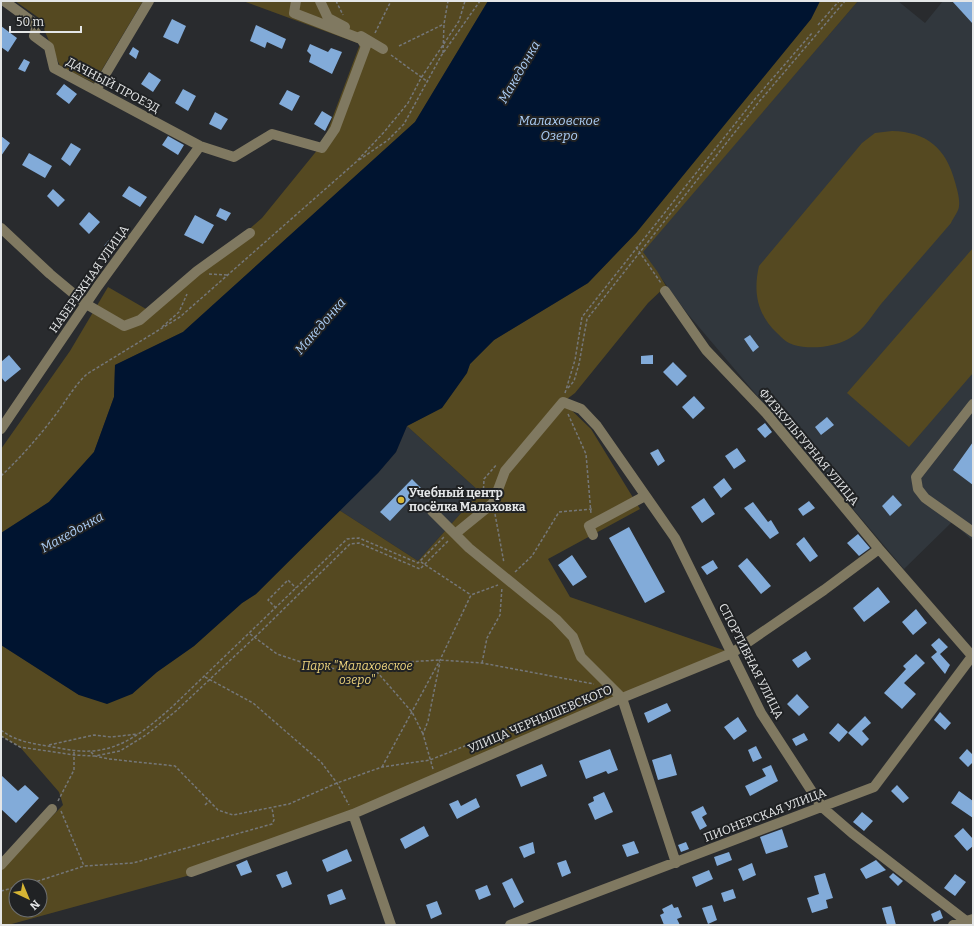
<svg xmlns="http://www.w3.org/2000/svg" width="974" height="926" font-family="Bitter,serif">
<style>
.built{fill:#31373d}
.green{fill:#554921;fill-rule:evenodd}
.water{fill:#001430}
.building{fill:#82abd9}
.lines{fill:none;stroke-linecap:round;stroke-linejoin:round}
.path{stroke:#757779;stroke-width:1.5;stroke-dasharray:3 2;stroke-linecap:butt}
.minor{stroke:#807961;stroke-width:10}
.poi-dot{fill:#d6b534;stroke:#202224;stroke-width:1.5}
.labels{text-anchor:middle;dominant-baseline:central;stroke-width:4;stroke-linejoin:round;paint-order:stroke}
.street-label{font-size:12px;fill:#e4e6e7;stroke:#202224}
.poi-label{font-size:12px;font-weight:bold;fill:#e4e6e7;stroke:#202224;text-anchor:start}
.park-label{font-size:12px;font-style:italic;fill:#edd47d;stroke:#202224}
.water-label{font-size:13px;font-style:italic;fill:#adcff7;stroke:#202224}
</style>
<rect width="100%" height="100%" fill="#292b2e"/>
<path class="built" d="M 858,1 L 898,1 L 925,23 L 943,1 L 973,1 L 973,541 L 952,522 L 904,569 L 687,313 L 642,252 Z
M 407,426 L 480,492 L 418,561 L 339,510 L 378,473 L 396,452 Z"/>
<path class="green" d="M 15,1 L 143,1 L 94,83 L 60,66 L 39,18 Z
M 243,1 L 488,1 L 415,122 L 183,332 L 115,365 L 114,397 L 94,452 L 49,502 L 1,533 L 1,449 L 70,351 L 108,287 L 153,313 L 262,218 L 323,143 L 360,44 Z
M 820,1 L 858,1 L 643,252 L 657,271 L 666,286 L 648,303 L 575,393 L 563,402 L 591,429 L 640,509 L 548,559 L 570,597 L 732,653 L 216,868 L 8,925 L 1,925 L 1,869 L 63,805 L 59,792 L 20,747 L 1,736 L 1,645 L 79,695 L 132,694 L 157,672 L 194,646 L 242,603 L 256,594 L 339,510 L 418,561 L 480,492 L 407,426 L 435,411 L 467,371 L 470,364 L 494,340 L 588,283 L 636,233 L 811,19 ZM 16,886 L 40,886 L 40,910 L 16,910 Z
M 892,131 C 927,132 946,148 955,182 C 957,189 960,199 959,206 C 959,211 953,218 951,223 C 928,250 904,277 881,304 C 873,314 864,329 853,336 C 838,347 811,350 794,345 C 787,343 782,338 777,333 C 757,314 753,292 759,266 L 862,143 L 875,133 Z
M 973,248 L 973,373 L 909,447 L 847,393 Z"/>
<path class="water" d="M 488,1 L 820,1 L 811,19 L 636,233 L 588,283 L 494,340 L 470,364 L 467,373 L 442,408 L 407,426 L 396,452 L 378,473 L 256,594 L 242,603 L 194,646 L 157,672 L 132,694 L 107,704 L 79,695 L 1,645 L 1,533 L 49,502 L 94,452 L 114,397 L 115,365 L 183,332 L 415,122 Z"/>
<path class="building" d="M 952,1 L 973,1 L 973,24 Z
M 172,19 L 186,26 L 178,44 L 163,37 Z
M 256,25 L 286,39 L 282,49 L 267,42 L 265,48 L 250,41 Z
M 1,26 L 17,38 L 8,52 L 1,47 Z
M 310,44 L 328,52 L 331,48 L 342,52 L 332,74 L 309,62 L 311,55 L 307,51 Z
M 133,47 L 139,51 L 136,59 L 129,54 Z
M 24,59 L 30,62 L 25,72 L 18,69 Z
M 149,72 L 161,80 L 153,92 L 141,84 Z
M 64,84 L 77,94 L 69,104 L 56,94 Z
M 183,89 L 196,96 L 188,111 L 175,103 Z
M 287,90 L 300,96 L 292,111 L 279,104 Z
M 322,111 L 332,117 L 325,131 L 314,124 Z
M 215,112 L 228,119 L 221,130 L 209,124 Z
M 1,136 L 10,143 L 1,156 Z
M 168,136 L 184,145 L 178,155 L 162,145 Z
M 71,143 L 81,149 L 70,166 L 61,159 Z
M 29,153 L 52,166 L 45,178 L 22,165 Z
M 129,186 L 147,197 L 140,207 L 122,196 Z
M 53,189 L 65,200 L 58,207 L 47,196 Z
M 220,208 L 231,213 L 226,221 L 216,216 Z
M 89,212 L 100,222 L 89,234 L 79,224 Z
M 195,215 L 214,225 L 203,244 L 184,235 Z
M 113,235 L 122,242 L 113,254 L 104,246 Z
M 750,335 L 759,347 L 753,352 L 744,339 Z
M 9,355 L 21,369 L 5,382 L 1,377 L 1,362 Z
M 653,355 L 653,364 L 641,364 L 641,356 Z
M 673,362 L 687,376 L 677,386 L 663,372 Z
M 694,396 L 705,408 L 693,419 L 682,407 Z
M 827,417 L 834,425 L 821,435 L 815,427 Z
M 765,423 L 772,432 L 765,438 L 757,429 Z
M 973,442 L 973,485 L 953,470 Z
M 737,448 L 746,461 L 734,469 L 725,456 Z
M 658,449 L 665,461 L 658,466 L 650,453 Z
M 724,478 L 732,489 L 721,498 L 713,487 Z
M 412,479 L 421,488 L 390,521 L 380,512 Z
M 893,495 L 902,505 L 890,516 L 882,506 Z
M 704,498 L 715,514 L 702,523 L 691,507 Z
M 809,501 L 815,508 L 803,516 L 798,509 Z
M 753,502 L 768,522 L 771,520 L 779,533 L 770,539 L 744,508 Z
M 629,527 L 665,592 L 645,603 L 609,538 Z
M 858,534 L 870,548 L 859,556 L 847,543 Z
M 804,537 L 818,556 L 810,562 L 796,544 Z
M 572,555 L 587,577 L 573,586 L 558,565 Z
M 747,558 L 771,586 L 761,594 L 738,566 Z
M 713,560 L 718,568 L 707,575 L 701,567 Z
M 878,587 L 890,602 L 864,622 L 853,608 Z
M 916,609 L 927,623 L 913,635 L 902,622 Z
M 939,638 L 948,647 L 940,654 L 950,665 L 945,674 L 931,657 L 937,652 L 931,645 Z
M 806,651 L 811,659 L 798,668 L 792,660 Z
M 916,654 L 925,663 L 904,683 L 916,694 L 902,709 L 884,693 L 906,669 L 903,666 Z
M 797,694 L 809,707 L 799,716 L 787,704 Z
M 667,703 L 671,711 L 648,723 L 644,713 Z
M 940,712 L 951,723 L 945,730 L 934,720 Z
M 865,716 L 871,723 L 862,731 L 869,739 L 862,746 L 848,733 Z
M 738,717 L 747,731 L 734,740 L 724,727 Z
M 838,723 L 848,732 L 839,742 L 829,733 Z
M 804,733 L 808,740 L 796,746 L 792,739 Z
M 756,746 L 762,758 L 753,762 L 748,750 Z
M 610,749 L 618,770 L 608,774 L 606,771 L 586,779 L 579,761 Z
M 967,749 L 973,755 L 973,762 L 968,767 L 959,758 Z
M 671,754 L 677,775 L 658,780 L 652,760 Z
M 542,764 L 547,776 L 521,787 L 516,775 Z
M 771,765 L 778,781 L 750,796 L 745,786 L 766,776 L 762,769 Z
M 1,775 L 18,791 L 25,785 L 39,798 L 16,823 L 1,809 Z
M 897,785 L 909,798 L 903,803 L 891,791 Z
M 959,791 L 973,801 L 973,818 L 951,803 Z
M 604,792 L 613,812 L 595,820 L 588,804 L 594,801 L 593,797 Z
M 476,798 L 480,807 L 457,819 L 449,804 L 458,800 L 461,806 Z
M 703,806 L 707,814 L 702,817 L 707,826 L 700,830 L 691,812 Z
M 862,812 L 873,821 L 864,831 L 853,822 Z
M 424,826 L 429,836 L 405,849 L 400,839 Z
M 963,828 L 973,839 L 973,846 L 967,851 L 954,836 Z
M 782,829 L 788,847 L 766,854 L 760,837 Z
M 634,841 L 639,853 L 627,857 L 622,845 Z
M 533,842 L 535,853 L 524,858 L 519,847 Z
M 686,842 L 689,849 L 681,852 L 678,845 Z
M 347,849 L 352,861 L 327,872 L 322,860 Z
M 729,852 L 732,860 L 717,866 L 714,857 Z
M 247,860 L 252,872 L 241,876 L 236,865 Z
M 566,860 L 571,873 L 562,877 L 557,863 Z
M 876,860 L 886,870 L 866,879 L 860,869 Z
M 752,863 L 756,875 L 743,881 L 738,869 Z
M 709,870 L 713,879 L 696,887 L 692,877 Z
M 287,871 L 292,884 L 282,888 L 276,875 Z
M 825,873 L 833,898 L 826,900 L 828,908 L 812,913 L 807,898 L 819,894 L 814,876 Z
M 893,873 L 903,881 L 898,886 L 889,877 Z
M 955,874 L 966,882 L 955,896 L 944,888 Z
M 512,878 L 524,902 L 514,908 L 502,883 Z
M 487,885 L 491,895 L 479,900 L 475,890 Z
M 342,889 L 346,899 L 330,905 L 327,895 Z
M 733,889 L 736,898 L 724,902 L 721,893 Z
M 437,901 L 442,914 L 431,919 L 426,905 Z
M 672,904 L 674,908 L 678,907 L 682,917 L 677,919 L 680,925 L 664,925 L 660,915 L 664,913 L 662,909 Z
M 712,905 L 717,920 L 708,924 L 702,908 Z
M 891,906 L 896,925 L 887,925 L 882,908 Z
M 940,910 L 943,918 L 934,922 L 931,914 Z"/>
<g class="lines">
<path class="path" d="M 336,1 L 343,15
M 818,25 L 839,1
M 375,33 L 391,1
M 399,46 L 444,24
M 443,53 L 444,24 L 448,1
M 391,55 L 428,82
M 359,160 L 388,140 L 404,124 L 441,56 L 480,1
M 636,247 L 661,283
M 209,274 L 227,275
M 162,327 L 179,312 L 187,294
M 568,388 L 574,381 L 579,364 L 587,319 L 758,103 L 845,1
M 565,393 L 575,360 L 582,317 L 754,100 L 812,33
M 568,414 L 586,454 L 591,514
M 1,476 C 20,458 37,439 53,418 C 65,403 73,387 87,374 L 180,317 L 356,162 L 385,131 L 408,103 L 421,78 L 459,21 L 465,1
M 483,499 L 484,479 L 497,464
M 495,514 L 504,563
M 421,562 L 471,595
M 515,572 L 532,556 L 559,512 L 592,509
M 276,608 L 268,600 L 288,580 L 296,588
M 250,634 L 277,654 L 316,667 L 339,669 L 370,664 L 440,660 L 482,663 L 594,684
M 482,663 L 487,638 L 500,615 L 502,587
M 370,664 L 412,712 L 423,734
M 205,677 L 253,703 L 321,762 L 337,783 L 349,805
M 1,730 C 15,741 30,743 47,746 C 61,748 75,752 90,751 C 123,750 148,728 172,707 L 347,539 L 359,538 L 418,563 L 444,537
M 1,736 L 20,747 L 74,755 L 95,756 L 120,751 L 146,735 L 176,711 L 254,638 L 350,544 L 359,543 L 420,569 L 448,541
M 49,745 L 94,735 L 111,737 L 138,734
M 91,752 L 95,756 L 109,759 L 175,766 L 218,810 L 233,815 L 289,804 L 337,783 L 382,767 L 430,760 L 602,691
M 382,767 L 440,660 L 471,595 L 498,585
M 433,769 L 423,734 L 428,721 L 440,662
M 58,801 L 74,770 L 74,751
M 205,805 L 210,800
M 61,811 L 84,866
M 23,886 L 84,866 L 133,863 L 272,824 L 274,820 L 272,808
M 1,891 L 16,887"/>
<path class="minor" d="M 4,1 L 37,25 L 34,36 L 49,47 L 54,68 L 200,146 L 234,157 L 272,134 L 322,148 L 335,129 L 366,46 L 361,39 L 294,13 L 296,1
M 320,1 L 328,18 L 345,27
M 361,36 L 383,49
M 96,90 L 149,1
M 1,228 L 50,274 L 86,304 L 124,326 L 140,320 L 197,271 L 250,233
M 665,291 L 706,350 L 766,413 L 879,549 L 973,657
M 973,404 L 916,477 L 918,489 L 925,498 L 973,532
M 1,429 L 98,286 L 200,146
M 432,511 L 469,548 L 556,619 L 573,637 L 581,657 L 622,698 L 676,863
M 455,534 L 493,503 L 505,471 L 563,402 L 581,409 L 597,426 L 675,538 L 761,713 L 822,807 L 852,833 L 966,921
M 593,535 L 589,526 L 645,496
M 353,814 L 391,925
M 1,865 L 52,809
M 191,872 L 353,814 L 622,698 L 732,653 L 824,590 L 879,549
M 510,925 L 874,787 L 973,655
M 953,925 L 973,919"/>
</g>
<circle class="poi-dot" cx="401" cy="500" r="4"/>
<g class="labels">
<g class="street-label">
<text transform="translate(113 85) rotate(28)">ДАЧНЫЙ ПРОЕЗД</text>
<text transform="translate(89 279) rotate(-55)">НАБЕРЕЖНАЯ УЛИЦА</text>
<text transform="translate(809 447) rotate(50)">ФИЗКУЛЬТУРНАЯ УЛИЦА</text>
<text transform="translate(751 661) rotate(63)">СПОРТИВНАЯ УЛИЦА</text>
<text transform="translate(540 719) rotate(-23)">УЛИЦА ЧЕРНЫШЕВСКОГО</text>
<text transform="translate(765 815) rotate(-21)">ПИОНЕРСКАЯ УЛИЦА</text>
</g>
<g class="poi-label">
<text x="409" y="493">Учебный центр<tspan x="409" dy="14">посёлка Малаховка</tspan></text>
</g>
<g class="park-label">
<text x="357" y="666">Парк "Малаховское<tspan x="357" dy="14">озеро"</tspan></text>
</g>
<g class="water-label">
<text transform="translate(519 72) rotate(-60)">Македонка</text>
<text x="559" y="120">Малаховское<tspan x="559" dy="15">Озеро</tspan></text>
<text transform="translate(320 326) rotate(-49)">Македонка</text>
<text transform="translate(72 532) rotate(-29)">Македонка</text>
</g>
</g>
<rect width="974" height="926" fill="none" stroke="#e4e6e7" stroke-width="4"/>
<g transform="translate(28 898) rotate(136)"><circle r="19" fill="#202224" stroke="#6e7072"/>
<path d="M0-3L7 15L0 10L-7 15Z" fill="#d6b534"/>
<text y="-6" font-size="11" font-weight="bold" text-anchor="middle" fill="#e4e6e7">N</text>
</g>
<path d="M10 26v6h71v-6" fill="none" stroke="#e4e6e7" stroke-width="2"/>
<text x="16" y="26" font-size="12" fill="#e4e6e7" stroke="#202224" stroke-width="3" paint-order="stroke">50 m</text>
</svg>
